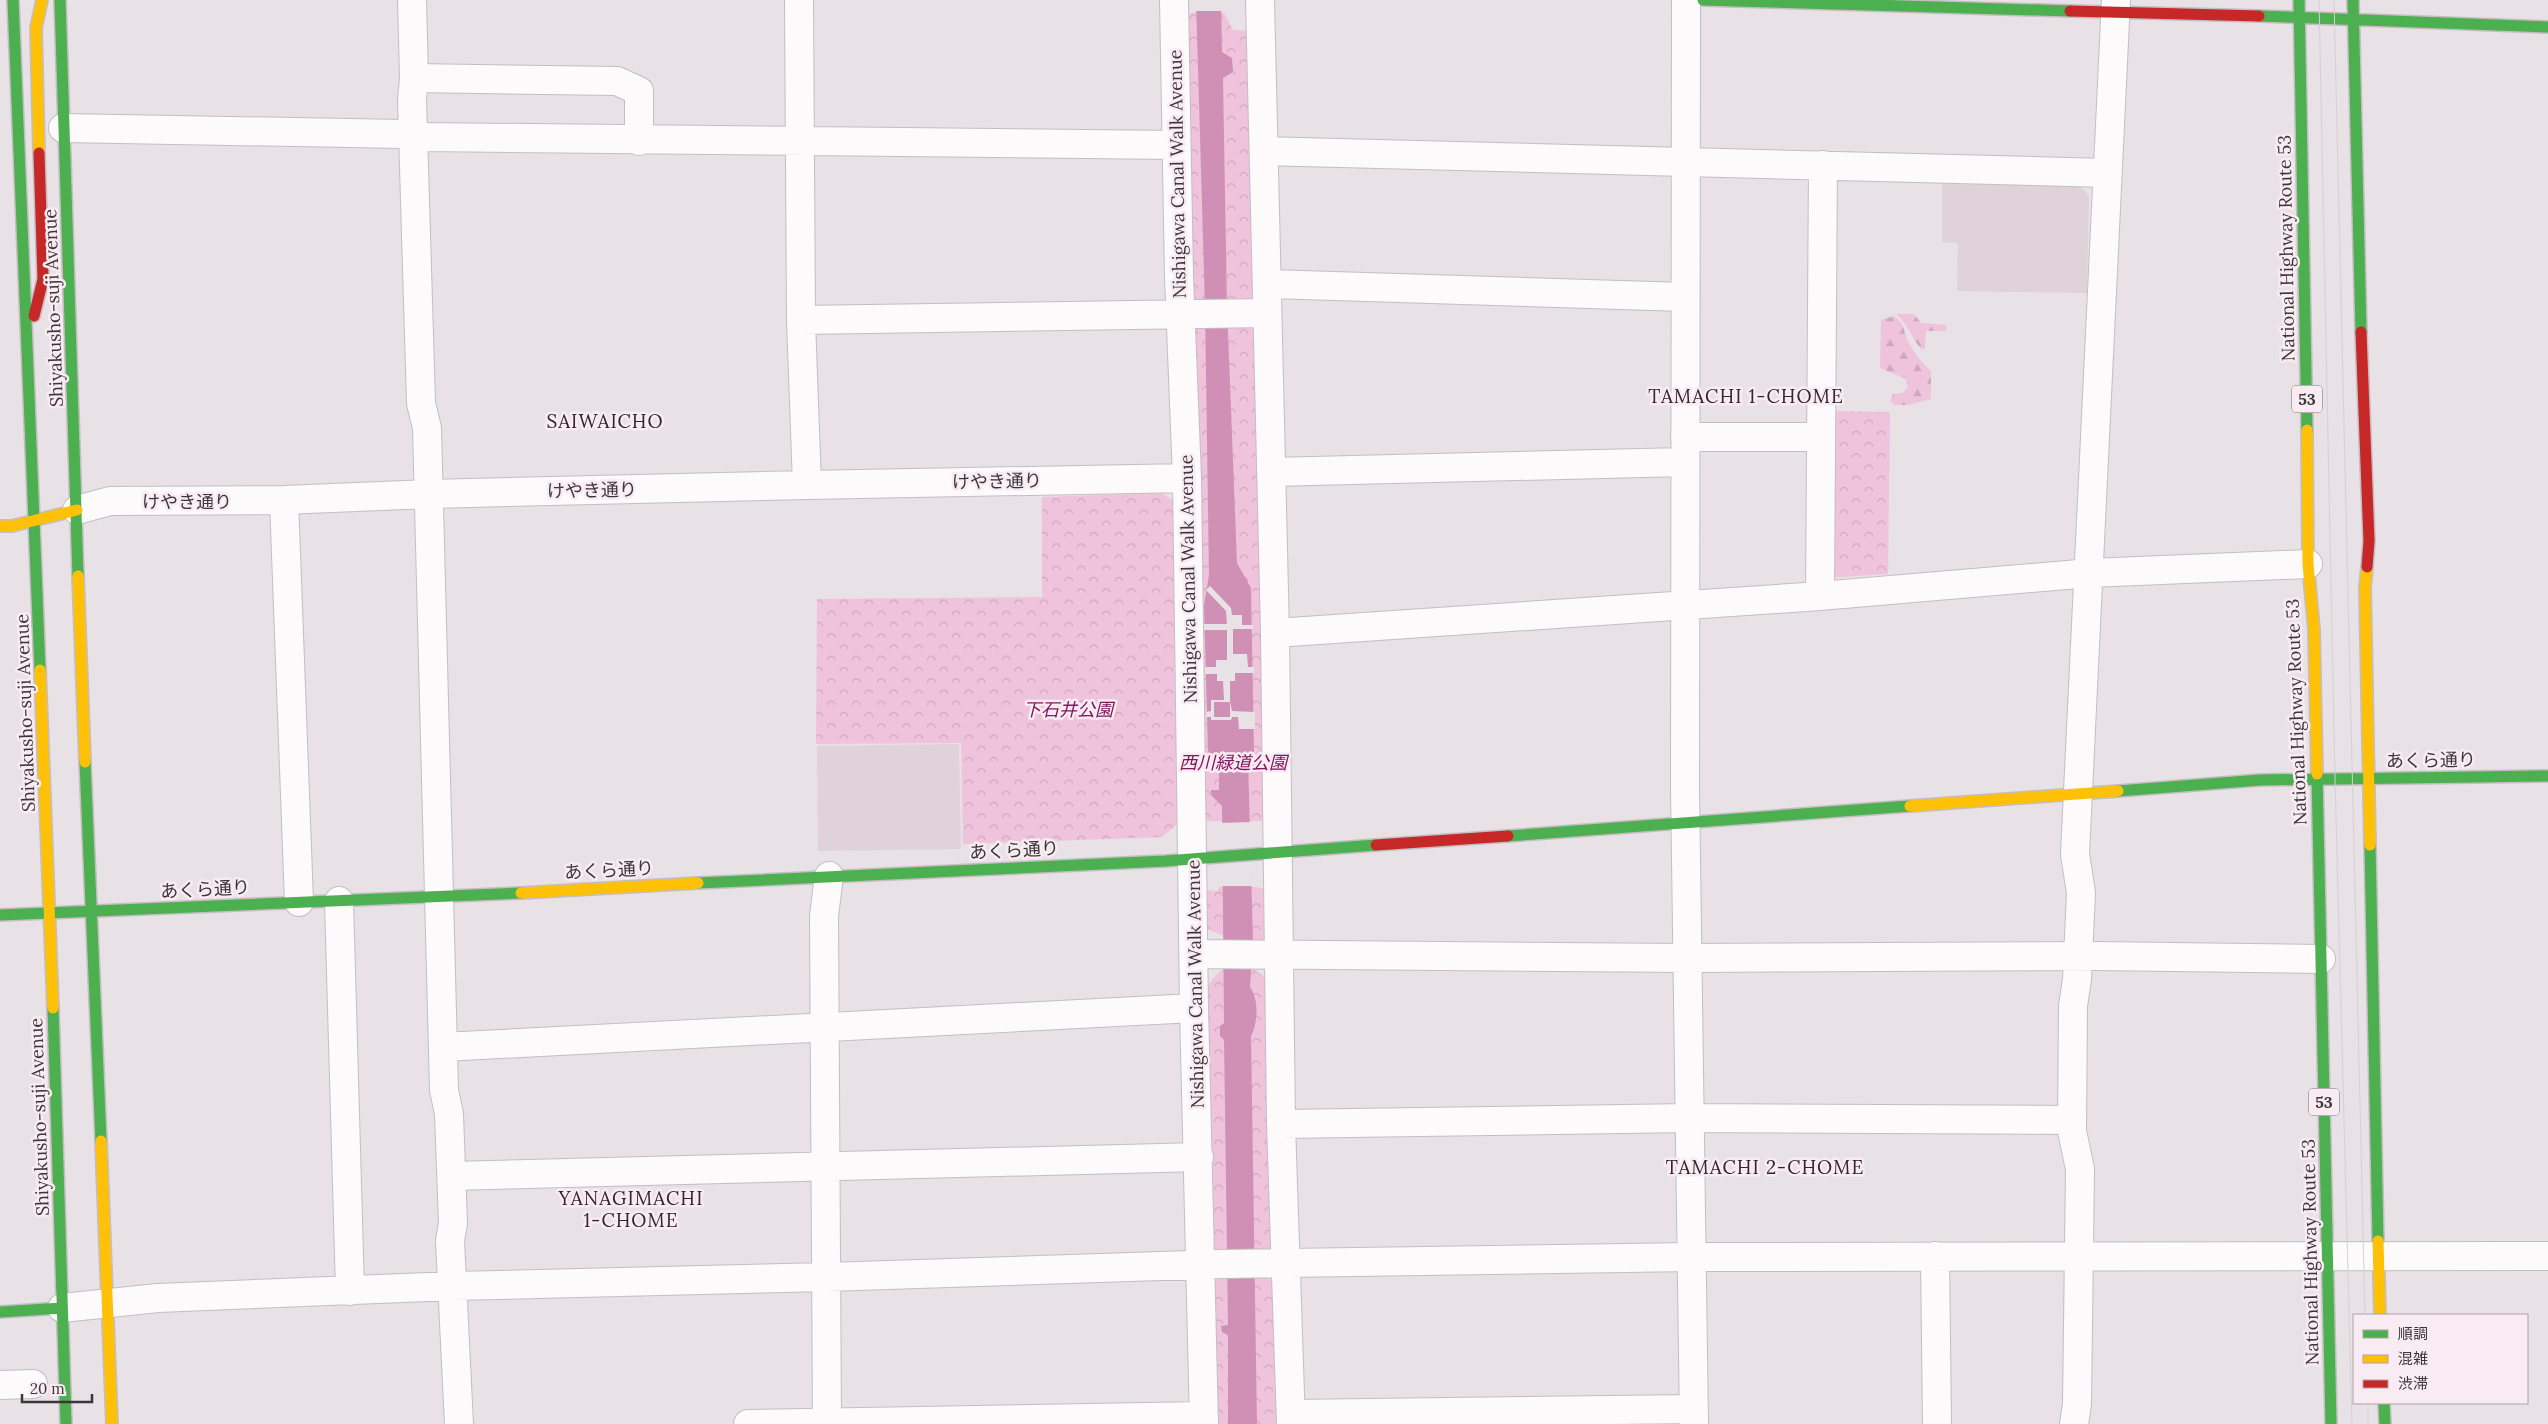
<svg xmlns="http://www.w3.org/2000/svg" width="2548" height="1424" font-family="Lora,'Noto Sans JP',serif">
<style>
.built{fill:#e0d2d9}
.forest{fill:url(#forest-firs)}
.park{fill:url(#park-crowns)}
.water{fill:#d090b5}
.pier{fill:#e8e1e5;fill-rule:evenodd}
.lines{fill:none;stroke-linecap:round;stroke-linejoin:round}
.street-casing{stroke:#c4bec2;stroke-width:30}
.fast-casing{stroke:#c4bec2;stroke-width:14}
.slow-casing{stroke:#c4bec2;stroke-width:14}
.jam-casing{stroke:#c4bec2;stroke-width:14}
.street{stroke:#fcfafb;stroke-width:28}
.fast{stroke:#4caf50;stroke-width:11}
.slow{stroke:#ffc107;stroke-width:11}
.jam{stroke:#c62828;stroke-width:11}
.tram{stroke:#d4d2d2;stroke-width:1}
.labels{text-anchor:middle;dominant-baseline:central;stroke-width:5;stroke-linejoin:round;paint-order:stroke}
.shield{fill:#f9ebf2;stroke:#746c70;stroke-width:1}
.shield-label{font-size:16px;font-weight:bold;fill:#3b3638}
.street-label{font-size:18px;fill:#3b3638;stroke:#f9ebf2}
.park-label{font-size:18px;font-style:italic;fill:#83175f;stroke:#f9ebf2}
.neighbourhood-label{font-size:19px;letter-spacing:1px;fill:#31272c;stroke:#f9ebf2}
</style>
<defs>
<pattern id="forest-firs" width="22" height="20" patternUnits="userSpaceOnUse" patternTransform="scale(1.25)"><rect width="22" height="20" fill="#f0c3dc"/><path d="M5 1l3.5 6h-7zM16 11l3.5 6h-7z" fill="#cfa8be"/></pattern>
<pattern id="park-crowns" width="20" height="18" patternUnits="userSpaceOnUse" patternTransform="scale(1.25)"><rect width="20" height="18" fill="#f0c3dc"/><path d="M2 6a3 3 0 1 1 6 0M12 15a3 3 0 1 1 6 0" fill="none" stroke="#cfa8be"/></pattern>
</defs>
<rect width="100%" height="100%" fill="#e8e1e5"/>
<path class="built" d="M 1942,184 L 2080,185 L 2089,196 L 2087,293 L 1957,291 L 1958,243 L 1942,242 Z
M 959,744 L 961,849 L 818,851 L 817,746 Z"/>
<path class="forest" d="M 1896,314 L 1914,314 L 1921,323 L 1946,325 L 1946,331 L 1926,331 L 1925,349 L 1921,349 C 1911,337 1908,324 1896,314 Z
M 1894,316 C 1907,326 1902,331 1909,343 C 1914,353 1923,364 1931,371 L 1931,399 L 1908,405 L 1894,405 L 1890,401 L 1893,394 L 1902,393 L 1908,388 L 1906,379 L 1880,368 L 1881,320 Z"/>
<path class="park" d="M 1195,12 L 1224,13 L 1233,30 L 1249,31 L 1255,293 L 1242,306 L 1192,302 L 1184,16 Z
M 1195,326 L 1257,326 L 1267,818 L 1260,821 L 1202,821 Z
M 1827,411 L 1890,412 L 1888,574 L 1827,578 Z
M 1161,493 L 1176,502 L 1181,821 L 1162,837 L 963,844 L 961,743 L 816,744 L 817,599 L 1042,597 L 1042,497 Z
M 1219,887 L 1256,887 L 1269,890 C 1269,904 1276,937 1259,942 L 1224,936 L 1205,928 L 1204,890 L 1218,891 Z
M 1223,969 L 1254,969 L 1268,980 L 1272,1246 L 1269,1250 L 1219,1251 L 1210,1246 L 1206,989 L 1213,978 Z
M 1265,1275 L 1278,1287 L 1279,1424 L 1214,1424 L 1211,1286 L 1220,1276 Z"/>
<path class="water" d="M 1196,0 L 1221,0 L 1222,52 L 1232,58 L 1233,72 L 1223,78 L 1227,307 L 1237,563 L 1251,588 L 1254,752 L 1248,758 L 1253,942 L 1250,987 C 1259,999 1258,1023 1251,1036 L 1257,1424 L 1228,1424 L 1228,1335 L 1222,1332 L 1221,1326 L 1228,1325 L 1224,1040 L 1220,1036 L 1220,1026 L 1224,1023 L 1222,806 L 1211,795 L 1211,790 L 1219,790 L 1219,763 L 1208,751 L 1204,605 L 1209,575 L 1205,307 Z"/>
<path class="pier" d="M 1194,0 L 1222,0 L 1222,11 L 1194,11 Z
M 1210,586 L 1231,608 L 1232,615 L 1242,615 L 1242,625 L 1253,625 L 1253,629 L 1233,629 L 1233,654 L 1247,654 L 1248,667 L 1254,667 L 1254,673 L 1235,673 L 1235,681 L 1230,681 L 1230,701 L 1232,711 L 1255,712 L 1255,729 L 1239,729 L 1238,717 L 1232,717 L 1231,720 L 1211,720 L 1211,717 L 1206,717 L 1206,712 L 1211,711 L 1211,700 L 1224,700 L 1223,681 L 1217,681 L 1217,674 L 1205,674 L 1205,667 L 1216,667 L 1216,660 L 1227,660 L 1227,630 L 1204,630 L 1204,624 L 1227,624 L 1226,611 L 1206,590 ZM 1214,702 L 1230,702 L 1230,717 L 1214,717 Z
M 1251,822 L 1252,886 L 1221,886 L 1220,823 Z"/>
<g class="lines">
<defs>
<path id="street" d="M 412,0 L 414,78 L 412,99 L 421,403 L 427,428 L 444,1090 L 449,1114 L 453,1223 L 450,1241 L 459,1424
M 799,0 L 801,320 L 807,485
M 1174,0 L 1179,277 L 1187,478 L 1194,1008 L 1204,1424
M 1260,0 L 1275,633 L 1281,1124 L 1291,1424
M 1686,0 L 1685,788 L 1694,1424
M 414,78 L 617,81 L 639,91 L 639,141
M 63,128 L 403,134 L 426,137 L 1176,145
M 1264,151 L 2107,173
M 1267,284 L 1685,297
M 801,320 L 1267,313
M 1685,437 L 1820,437
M 1271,472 L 1684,462
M 284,500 L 299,902
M 77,510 L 110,501 L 284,500 L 429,494 L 807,485 L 1187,478
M 1820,596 L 1823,165
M 1275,633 L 1820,596 L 2090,573 L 2308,564
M 339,901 L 350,1291
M 1194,954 L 1688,958 L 2096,956 L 2321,959
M 443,1047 L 1194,1008
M 1281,1124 L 1690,1118 L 2072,1120
M 452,1176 L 1199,1157
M 1935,1256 L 1937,1424
M 62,1308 L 158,1298 L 453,1286 L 827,1277 L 1222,1264 L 1692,1257 L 2548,1256
M 0,1385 L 33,1384
M 1291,1414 L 1694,1409
M 748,1424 L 1204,1416
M 827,1424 L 824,916 L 829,876
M 2074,1424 L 2077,1404 L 2080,1169 L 2072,1131 L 2073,1006 L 2077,979 L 2081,893 L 2075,854 L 2116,0"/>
<path id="fast" d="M 13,0 L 40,670
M 60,0 L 78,576
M 1703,0 L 2070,11
M 2299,0 L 2307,430
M 2353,0 L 2361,332
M 2259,16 L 2548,27
M 85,762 L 101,1141
M 2317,774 L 2331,1424
M 2118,791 L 2260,780 L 2548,776
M 1508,836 L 1910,806
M 2370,845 L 2378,1241
M 698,883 L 1165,861 L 1376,845
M 0,915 L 521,893
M 53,1008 L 66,1424
M 0,1312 L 62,1308
M 2384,1403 L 2385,1424"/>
<path id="slow" d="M 39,153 L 36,28 L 42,0
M 2307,430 L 2308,564 L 2314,630 L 2317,774
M 0,526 L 12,526 L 77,510
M 2367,567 L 2365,588 L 2370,845
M 78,576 L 85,762
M 40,670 L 53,1008
M 1910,806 L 2118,791
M 521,893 L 698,883
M 101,1141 L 112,1424
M 2378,1241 L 2380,1315"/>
<path id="jam" d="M 2070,11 L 2259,16
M 34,316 L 43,279 L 39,153
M 2361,332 L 2369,541 L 2367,567
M 1376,845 L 1508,836"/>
</defs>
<use href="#street" class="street-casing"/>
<use href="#fast" class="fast-casing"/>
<use href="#slow" class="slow-casing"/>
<use href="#jam" class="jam-casing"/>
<use href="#street" class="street"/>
<use href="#fast" class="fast"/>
<use href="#slow" class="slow"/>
<use href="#jam" class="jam"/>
<path class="tram" d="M 2319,0 L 2335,779 L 2352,1424
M 2334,0 L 2365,1315
M 2368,1403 L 2368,1424"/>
</g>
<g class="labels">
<g class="shield">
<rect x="2292" y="385.5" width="30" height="27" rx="4"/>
<rect x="2309" y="1088.5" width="30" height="27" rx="4"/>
</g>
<g class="shield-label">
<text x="2307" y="399">53</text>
<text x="2324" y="1102">53</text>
</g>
<g class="street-label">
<text transform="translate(1177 174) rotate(-91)">Nishigawa Canal Walk Avenue</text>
<text transform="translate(2286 248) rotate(-91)">National Highway Route 53</text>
<text transform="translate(53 308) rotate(-92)">Shiyakusho-suji Avenue</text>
<text transform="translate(997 481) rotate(-1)">けやき通り</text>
<text transform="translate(592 490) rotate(-1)">けやき通り</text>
<text x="187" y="501">けやき通り</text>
<text transform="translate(1188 579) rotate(-91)">Nishigawa Canal Walk Avenue</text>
<text transform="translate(2296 712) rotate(-92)">National Highway Route 53</text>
<text transform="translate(25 713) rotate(-92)">Shiyakusho-suji Avenue</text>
<text transform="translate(2431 760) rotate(-1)">あくら通り</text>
<text transform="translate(1014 850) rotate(-3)">あくら通り</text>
<text transform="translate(609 870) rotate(-3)">あくら通り</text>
<text transform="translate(205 889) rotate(-3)">あくら通り</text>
<text transform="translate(1195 984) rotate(-91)">Nishigawa Canal Walk Avenue</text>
<text transform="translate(39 1117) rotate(-92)">Shiyakusho-suji Avenue</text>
<text transform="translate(2310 1252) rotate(-91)">National Highway Route 53</text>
</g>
<g class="park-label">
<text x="1068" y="709">下石井公園</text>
<text x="1233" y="762">西川緑道公園</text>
</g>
<g class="neighbourhood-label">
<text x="1746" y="396">TAMACHI 1-CHOME</text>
<text x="605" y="421">SAIWAICHO</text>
<text x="1765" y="1167">TAMACHI 2-CHOME</text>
<text x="631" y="1198">YANAGIMACHI<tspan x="631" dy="22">1-CHOME</tspan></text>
</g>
</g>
<rect x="2353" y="1314" width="175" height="90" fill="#f9ebf2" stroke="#ada3a8"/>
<rect x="2363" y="1330" width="25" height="8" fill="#4caf50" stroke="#ada3a8"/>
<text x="2398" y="1339" font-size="15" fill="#3b3638">順調</text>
<rect x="2363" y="1355" width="25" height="8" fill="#ffc107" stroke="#ada3a8"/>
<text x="2398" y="1364" font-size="15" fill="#3b3638">混雑</text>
<rect x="2363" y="1380" width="25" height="8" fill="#c62828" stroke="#ada3a8"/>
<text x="2398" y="1389" font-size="15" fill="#3b3638">渋滞</text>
<path d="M22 1394v8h70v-8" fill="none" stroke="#3b3638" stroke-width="2.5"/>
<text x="30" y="1394" font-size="15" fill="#3b3638" stroke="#f9ebf2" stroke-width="4" paint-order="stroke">20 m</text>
</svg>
